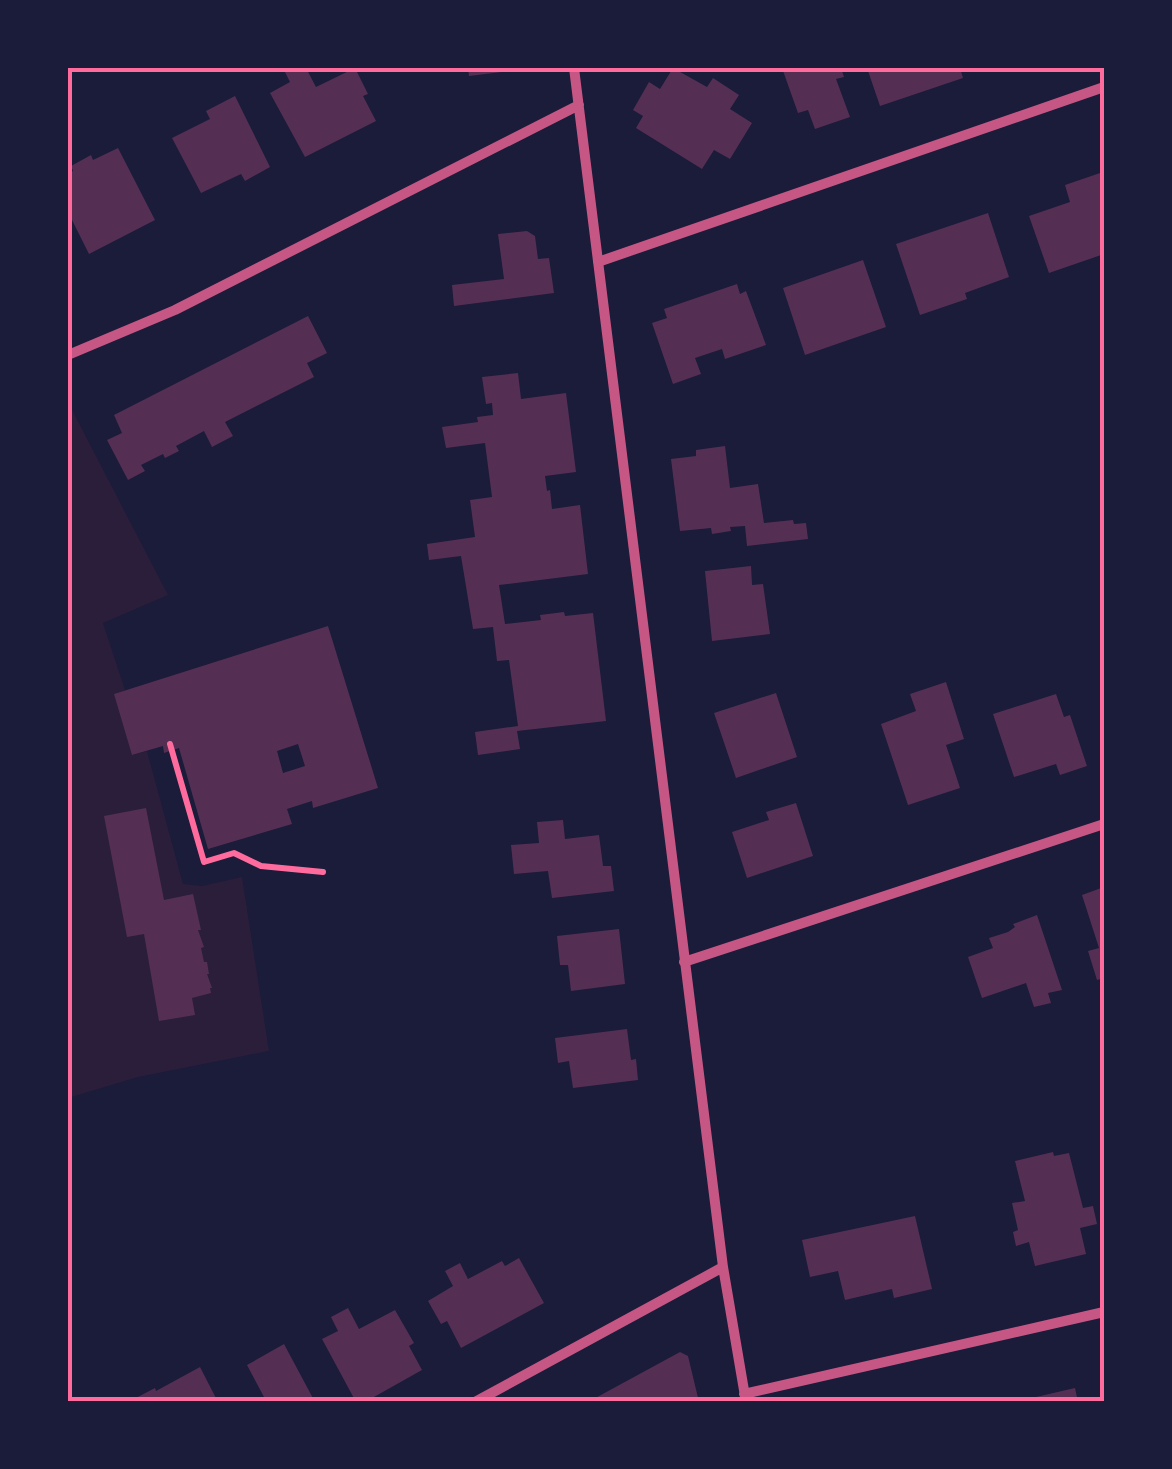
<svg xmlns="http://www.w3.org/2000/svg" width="1172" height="1469" font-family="Rubik,sans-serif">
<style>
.green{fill:#2a1e3b}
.building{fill:#542f53;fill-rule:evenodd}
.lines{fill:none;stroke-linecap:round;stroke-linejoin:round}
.path{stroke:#ff6b9d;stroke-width:6}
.minor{stroke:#c65784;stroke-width:10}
.neatline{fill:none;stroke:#ff6b9d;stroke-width:4}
</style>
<rect width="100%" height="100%" fill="#1b1b3a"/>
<path class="green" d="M 68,402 L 168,595 L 103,623 L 125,690 L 115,694 L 133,755 L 147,751 L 183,884 L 202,886 L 242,877 L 269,1051 L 138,1077 L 68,1098 Z"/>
<path class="building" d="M 283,68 L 306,68 L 316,87 L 355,68 L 368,94 L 363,96 L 376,121 L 305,157 L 270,93 L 290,82 Z
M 468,68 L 517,68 L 517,70 L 469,76 Z
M 673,68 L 707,87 L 713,78 L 739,95 L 730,109 L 752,123 L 730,159 L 714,150 L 702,169 L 636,128 L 643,116 L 633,110 L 649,82 L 660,89 Z
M 782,68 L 841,68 L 844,77 L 836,79 L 850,117 L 815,129 L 808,110 L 798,113 Z
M 867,68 L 960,68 L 963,78 L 880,106 Z
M 235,96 L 270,167 L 245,181 L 241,174 L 201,193 L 172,138 L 210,119 L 206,111 Z
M 118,148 L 155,220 L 89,254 L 68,212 L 68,174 L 73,171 L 71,166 L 91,155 L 93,160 Z
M 1103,172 L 1104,177 L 1104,254 L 1049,273 L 1029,216 L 1070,202 L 1065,185 Z
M 988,213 L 1009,277 L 965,293 L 967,299 L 920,315 L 896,244 Z
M 527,231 L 535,236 L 538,259 L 549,258 L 554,293 L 454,306 L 452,285 L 504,279 L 498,234 Z
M 863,260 L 886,327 L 805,355 L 783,288 Z
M 737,284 L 740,294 L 746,291 L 766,345 L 725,359 L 722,349 L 695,358 L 701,374 L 673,384 L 652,323 L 667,318 L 664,309 Z
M 308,316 L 327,353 L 307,363 L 314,377 L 225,422 L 233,436 L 212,447 L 204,431 L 176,446 L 179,451 L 165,458 L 163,454 L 141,465 L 145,471 L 128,480 L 107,440 L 122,433 L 114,415 Z
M 518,373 L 521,399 L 566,393 L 576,472 L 545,476 L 547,491 L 550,490 L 552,509 L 580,505 L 588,574 L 499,585 L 505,624 L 541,620 L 540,615 L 564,612 L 565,616 L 593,613 L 606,721 L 517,731 L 520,749 L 478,755 L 475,732 L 518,726 L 509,660 L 497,661 L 493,627 L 473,629 L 461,556 L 429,560 L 427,544 L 475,537 L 470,500 L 492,497 L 485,443 L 446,448 L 442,427 L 478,422 L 477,417 L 493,415 L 492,403 L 486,404 L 482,377 Z
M 725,446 L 730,488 L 758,484 L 764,523 L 793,520 L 794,524 L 806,523 L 808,539 L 747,546 L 745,526 L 730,527 L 731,531 L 712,534 L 711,528 L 680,531 L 671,459 L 696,456 L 696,450 Z
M 751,566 L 752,585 L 763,584 L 770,634 L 712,641 L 705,571 Z
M 328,626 L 378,788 L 313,808 L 312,801 L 287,809 L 292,824 L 208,849 L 179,748 L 164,753 L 163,746 L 132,755 L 114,694 ZM 298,744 L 305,766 L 283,773 L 277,751 Z
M 946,682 L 964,739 L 946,745 L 960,788 L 908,805 L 881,724 L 916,711 L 910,694 Z
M 776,693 L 797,757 L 736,778 L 714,713 Z
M 1056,694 L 1064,717 L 1070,715 L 1087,766 L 1060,775 L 1056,764 L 1014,777 L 993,714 Z
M 796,803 L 813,856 L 747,878 L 732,832 L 769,820 L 766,812 Z
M 146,808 L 164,900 L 193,894 L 201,930 L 198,930 L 204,947 L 201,948 L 204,962 L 207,962 L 209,974 L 207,974 L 212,988 L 210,988 L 211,993 L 192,998 L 195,1015 L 159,1021 L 144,934 L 127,937 L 104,816 Z
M 563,820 L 565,839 L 599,835 L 603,866 L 611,866 L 614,891 L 552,898 L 548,871 L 514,874 L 511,845 L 539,843 L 537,822 Z
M 1104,887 L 1104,978 L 1097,980 L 1088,951 L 1099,948 L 1082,895 Z
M 1037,915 L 1062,990 L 1048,993 L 1051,1003 L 1034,1007 L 1026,983 L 982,998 L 968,957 L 993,948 L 989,938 L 1008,932 L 1015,927 L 1013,924 Z
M 619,929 L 625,984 L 571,991 L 568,965 L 560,965 L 557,936 Z
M 627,1029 L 631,1060 L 636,1059 L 638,1080 L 573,1088 L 569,1061 L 558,1063 L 555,1038 Z
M 1053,1152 L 1054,1156 L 1069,1153 L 1083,1208 L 1093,1206 L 1097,1224 L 1080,1228 L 1086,1254 L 1035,1266 L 1029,1242 L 1016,1246 L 1013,1232 L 1018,1230 L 1012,1203 L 1025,1201 L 1015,1161 Z
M 915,1216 L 932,1289 L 894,1298 L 892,1289 L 845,1300 L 838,1271 L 810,1277 L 802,1240 Z
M 519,1258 L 544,1303 L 461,1348 L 447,1321 L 441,1324 L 428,1301 L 453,1286 L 445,1271 L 460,1263 L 468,1279 L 502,1261 L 505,1266 Z
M 348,1308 L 359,1329 L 395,1310 L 414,1343 L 409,1346 L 422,1370 L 365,1402 L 356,1402 L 322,1339 L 338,1331 L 331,1317 Z
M 284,1344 L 315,1402 L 264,1402 L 262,1398 L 264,1397 L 247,1365 Z
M 680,1352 L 688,1356 L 699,1402 L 588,1402 Z
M 200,1367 L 218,1402 L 128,1402 L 155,1388 L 156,1391 Z
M 1075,1388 L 1078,1402 L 1023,1402 L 1023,1400 Z"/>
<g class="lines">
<path class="path" d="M 170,744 L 204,862 L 234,853 L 261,866 L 323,872"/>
<path class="minor" d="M 574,68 L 723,1267 L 746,1402
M 598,262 L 1104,87
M 68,355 L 175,310 L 579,105
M 684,962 L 1104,824
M 744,1394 L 1104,1312
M 475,1402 L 723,1267"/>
</g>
<rect width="1172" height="1469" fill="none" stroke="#1b1b3a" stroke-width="140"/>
<rect x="70" y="70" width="1032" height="1329" class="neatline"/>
</svg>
